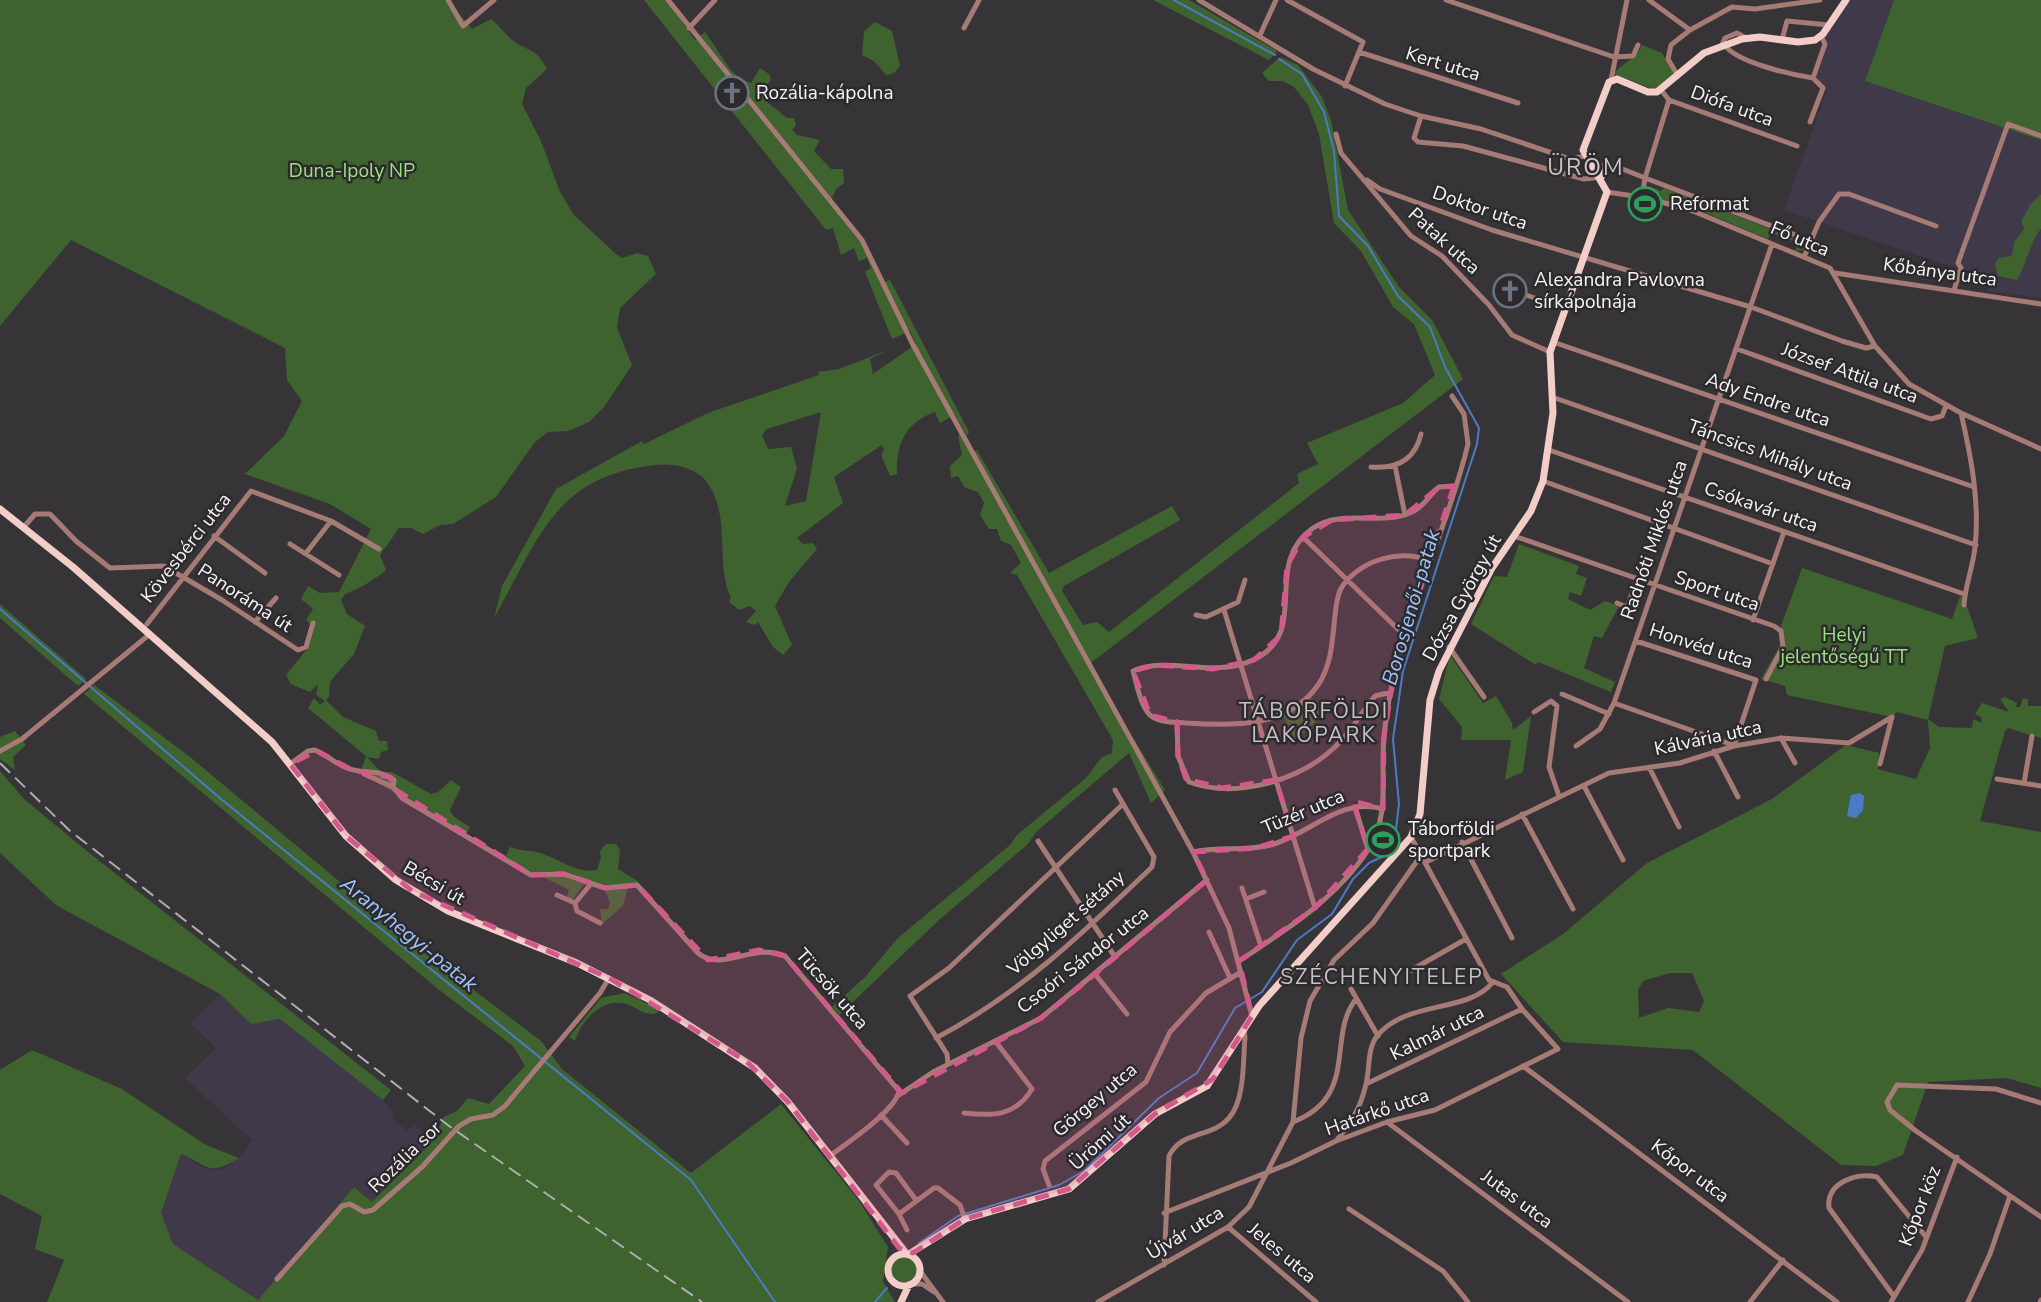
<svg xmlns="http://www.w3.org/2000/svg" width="2041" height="1302" font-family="'Nunito Sans',sans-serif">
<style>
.industrial{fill:#3f394a}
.green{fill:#3e632f;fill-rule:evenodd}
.water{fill:#4b7bc4}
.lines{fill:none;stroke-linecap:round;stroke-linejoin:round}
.stream{stroke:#4b7bc4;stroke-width:2}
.minor{stroke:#a67a75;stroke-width:5}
.major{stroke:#f3cec9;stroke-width:7}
.rail{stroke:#b0aeb1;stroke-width:2;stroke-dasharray:14 7;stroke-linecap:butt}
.marked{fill:#d25a8a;fill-opacity:0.2;stroke:#d25a8a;stroke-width:5;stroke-dasharray:14 9;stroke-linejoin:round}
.labels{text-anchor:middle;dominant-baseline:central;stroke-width:5;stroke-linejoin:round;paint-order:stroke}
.street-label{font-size:19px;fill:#f6f4f6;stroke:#2d2a2d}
.poi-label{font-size:19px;fill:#f6f4f6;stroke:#2d2a2d;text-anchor:start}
.park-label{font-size:19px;fill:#9ae47e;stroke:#2d2a2d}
.water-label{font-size:21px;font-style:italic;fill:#9ec5ff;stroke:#2d2a2d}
.neighbourhood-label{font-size:21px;letter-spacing:2px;fill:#c6c3c7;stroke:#2d2a2d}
.quarter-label{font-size:23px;letter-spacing:2px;fill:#c6c3c7;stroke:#2d2a2d}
</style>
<rect width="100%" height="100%" fill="#373438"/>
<path class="industrial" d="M 1843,0 L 1894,0 L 1865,81 L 2041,140 L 2041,298 L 1988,291 L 1990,274 L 1950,266 L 1784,210 L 1827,90 L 1813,74 L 1822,45 L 1818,34 Z
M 220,994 L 251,1024 L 280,1019 L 358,1077 L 383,1100 L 394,1114 L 392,1118 L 407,1131 L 414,1124 L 433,1141 L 372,1202 L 354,1187 L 258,1300 L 173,1244 L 161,1213 L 181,1154 L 205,1169 L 221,1169 L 239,1158 L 252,1140 L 185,1078 L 216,1048 L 190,1023 Z"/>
<path class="green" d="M 0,0 L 448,0 L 472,29 L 491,19 C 499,25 505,34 512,40 C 528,52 536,47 547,69 L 526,88 L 522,104 L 541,141 L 560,192 L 574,215 L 617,255 L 623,258 L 637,253 L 648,256 L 656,274 L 620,308 L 617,328 L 632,365 L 604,407 L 589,422 L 568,431 L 548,432 L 535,442 L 496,497 L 453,524 L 440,525 L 423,534 L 411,528 L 399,528 L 380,555 L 386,570 C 373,581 360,588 345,594 L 341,600 L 347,614 L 365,626 L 354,654 L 330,682 L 329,697 L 326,700 L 343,717 L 376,731 L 379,741 L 387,741 L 388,750 L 381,752 L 379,759 L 367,757 L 381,772 L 392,772 L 431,794 L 438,792 L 451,780 L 461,787 L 450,810 L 453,816 L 470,827 L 466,834 L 360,773 L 366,756 L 308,708 L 314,698 L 320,705 L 325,701 L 316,695 L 318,684 L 310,692 L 291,684 L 286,675 L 308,648 L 310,624 L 306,620 L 313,609 L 301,599 L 308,586 L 320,593 L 339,592 L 371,529 L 330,504 L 245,474 L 284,436 L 302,401 L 287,380 L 285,348 L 71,240 L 0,326 Z
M 644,0 L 667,0 L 695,40 L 705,32 L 730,69 L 740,79 L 751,83 L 760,68 L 769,74 L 771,79 L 764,92 L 767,102 L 787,118 L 794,118 L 796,125 L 792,130 L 797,135 L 820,140 L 814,151 L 831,169 L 843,169 L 844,183 L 836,189 L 831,201 L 862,244 L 882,283 L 890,280 L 969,432 L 967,436 L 955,415 L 940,423 L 935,412 C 905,423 896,444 897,474 L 890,476 L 881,455 L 884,449 L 882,445 L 834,477 L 843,503 L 797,538 L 803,544 L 813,543 L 817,549 L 789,582 L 775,606 L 792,645 L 783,655 L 773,647 L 758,622 L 754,625 L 746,622 L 756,611 L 750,606 L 739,610 L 729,602 L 731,598 C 715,564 731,520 709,485 C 698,468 674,463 656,465 C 555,475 538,540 494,618 L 502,586 L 556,489 L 642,441 L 644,444 L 708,413 L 819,375 L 818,372 L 839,369 L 888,350 L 870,359 L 873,374 L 916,344 L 910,331 L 892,339 L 865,272 L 871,268 L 867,258 L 859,261 L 854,248 L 841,255 L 833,228 L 826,230 ZM 821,412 L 806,501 L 785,506 L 797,468 L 791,447 L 768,449 L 762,435 L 767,429 Z
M 1153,0 L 1189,0 L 1277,51 L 1269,60 Z
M 1894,0 L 2041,0 L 2041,140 L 1865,81 Z
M 875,22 L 892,31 L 900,66 L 894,73 L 886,75 L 874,61 L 862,55 L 864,31 Z
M 1642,45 L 1662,53 L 1674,74 L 1662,85 L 1653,89 L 1614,74 C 1622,62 1636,60 1642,45 Z
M 1280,57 L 1298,65 L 1322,97 L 1331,120 L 1348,210 L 1399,287 L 1432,320 L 1463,379 L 1088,665 L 1165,790 L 1151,803 L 1129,753 L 1036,832 L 1028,844 L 939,920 L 839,1015 L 832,1007 L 865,977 L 898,938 L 1010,845 L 1017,835 L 1086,778 L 1101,758 L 1112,753 L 1113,740 L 1017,575 L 1010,573 L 1021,563 L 1011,545 L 1001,541 L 997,529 L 989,529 L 980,515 L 984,503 L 978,492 L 964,487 L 958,476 L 951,478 L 950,466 L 962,455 L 958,435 L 961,434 L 971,453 L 977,450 L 1049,573 L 1172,506 L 1180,520 L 1064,586 L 1062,591 L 1083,625 L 1097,622 L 1109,632 L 1299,483 L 1297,474 L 1318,464 L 1307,443 L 1403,403 L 1435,375 L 1414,324 L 1393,307 L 1361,251 L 1334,223 L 1319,134 L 1308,105 L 1294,87 L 1283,81 L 1269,81 L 1262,73 Z
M 1653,188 L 1661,191 L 1664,188 L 1804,242 L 1804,250 L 1795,251 L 1798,243 L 1771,233 L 1768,239 L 1706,213 L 1662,200 L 1661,194 L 1651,191 Z
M 2041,194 L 2041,229 C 2034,234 2024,268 2017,280 L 1998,276 L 1995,264 L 1998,258 L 2012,256 L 2014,242 L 2024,229 L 2021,222 L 2030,205 Z
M 1519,544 L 1579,566 L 1576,574 L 1587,578 L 1581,596 L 1570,592 L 1568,599 L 1590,610 L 1605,601 L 1619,606 L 1602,638 L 1594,636 L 1584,668 L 1615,682 L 1611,692 L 1538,662 L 1536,665 L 1471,624 L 1494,576 L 1507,577 Z
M 1802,568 L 1952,619 L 1960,596 L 1964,598 L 1978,638 L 1945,646 L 1928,719 L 1939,727 L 1972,728 L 1973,719 L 1982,723 L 1981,717 L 1975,714 L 1982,703 L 2009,712 L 2000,699 L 2005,697 L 2017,703 L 2016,707 L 2020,707 L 2023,698 L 2028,699 L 2028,706 L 2041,706 L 2041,738 L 2008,728 L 2005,731 L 1980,821 L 2041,832 L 2041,1088 L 2007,1078 L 1928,1082 L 1903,1155 L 1876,1166 L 1841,1165 L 1693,1050 L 1563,1042 L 1501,974 L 1563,934 L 1647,863 L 1772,799 L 1846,745 L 1879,753 L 1878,769 L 1916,779 L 1930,748 L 1928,720 L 1897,712 L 1892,717 L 1787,695 L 1785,686 L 1761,679 L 1782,642 L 1781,626 ZM 1670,973 L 1692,973 L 1704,1001 L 1699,1012 L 1668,1008 L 1639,1018 L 1638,990 L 1643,981 Z
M 0,604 L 86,679 L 78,686 L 0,618 Z
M 1450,655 L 1483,703 L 1496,696 L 1512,723 L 1513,730 L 1531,716 L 1523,772 L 1505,780 L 1511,740 L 1461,740 L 1462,727 L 1439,699 Z
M 94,685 L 190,757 L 430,957 L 541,1041 L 562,1069 L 691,1173 L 781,1104 L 859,1201 L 888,1247 L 883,1282 L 895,1302 L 47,1302 L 64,1260 L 35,1249 L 42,1216 L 0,1194 L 0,1070 L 32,1050 L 122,1089 L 206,1145 L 239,1158 C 207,1177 210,1166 181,1154 L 161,1213 L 173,1244 L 258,1300 L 354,1187 L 372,1202 L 433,1141 L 444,1117 L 457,1111 L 468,1098 L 489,1104 L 525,1066 L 513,1046 L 438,989 L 84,694 Z
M 1310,697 L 1327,712 L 1295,740 L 1283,716 Z
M 15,731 L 26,745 L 13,757 L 15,770 L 0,759 L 0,737 Z
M 0,771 L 24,799 L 88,852 L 391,1090 L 383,1100 L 280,1019 L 251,1024 L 220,994 L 56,905 L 0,853 Z
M 606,844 L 616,844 L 620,850 L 618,869 L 639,882 L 628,887 L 623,906 L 602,924 L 600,909 L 608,909 L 610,903 L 605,891 L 584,884 L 571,902 L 566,899 L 569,890 C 547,878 526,870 504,859 L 510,847 C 523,852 535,850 543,854 C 561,860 577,874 597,870 L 601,858 L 600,851 Z
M 624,993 L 659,1009 L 657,1013 C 644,1017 638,1007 626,1004 C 602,997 581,1021 575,1041 L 569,1037 L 601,998 Z
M891 1269a13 13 0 1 1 26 0a13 13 0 1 1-26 0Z"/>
<path class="water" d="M 1860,793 L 1864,796 L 1863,810 L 1856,818 L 1847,816 L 1851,795 Z"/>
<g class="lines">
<path class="stream" d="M 1174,0 L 1275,55
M 0,609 L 221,799 L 691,1180 L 775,1302
M 919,1243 L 958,1216 L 1059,1185 L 1084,1171 L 1159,1098 L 1197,1073 L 1235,1008 L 1262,992 L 1297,940 L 1332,914 L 1353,879 L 1369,863 L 1388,854 L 1394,846 L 1399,804 L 1393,739 L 1403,671 L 1477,444 L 1479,428 L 1445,367 L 1430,327 L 1398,296 L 1368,246 L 1339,216 L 1334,151 L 1324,112 L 1302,74 L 1279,59
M 875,1302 L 887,1288"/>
<path class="minor" d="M 448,0 L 463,26 L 494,0
M 668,0 L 862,240 L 912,343 L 1193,852 L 1229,928 L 1252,1016
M 1199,0 L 1313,69 L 1385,104 L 1421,116 L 1481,129 L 1570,159 L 1585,156
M 1287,0 L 1363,42 L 1345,86
M 1446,0 L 1614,57 L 1633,56 L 1638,45
M 1649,0 L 1690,30
M 689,28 L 715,0
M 964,28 L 979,0
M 1260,35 L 1276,0
M 1782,40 L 1787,21 L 1829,25
M 1725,45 C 1735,62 1793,75 1813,78 L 1825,44 L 1821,36
M 1721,47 L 1725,38 L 1737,33 L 1746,38
M 1359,52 L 1518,103
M 1678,76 L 1668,59 L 1671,45 L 1690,30 L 1732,7 L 1755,9 L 1820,0
M 1611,80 L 1627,0
M 1661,90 L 1669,100 L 1797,146
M 1669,100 L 1645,178 L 1811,241
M 1421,116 L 1414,138 L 1418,142 L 1463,146 L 1584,179 L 1601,177
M 1810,122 L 1823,88 L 1813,78
M 1336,134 L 1341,153 L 1411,236 L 1442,256 L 1489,305 L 1512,335 L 1550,352
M 1593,165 L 1615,166 L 1645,178 L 1642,197
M 1367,180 L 1380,189 L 1492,230 L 1751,307 L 1842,341 L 1866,348 L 1875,346
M 1607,192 L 1647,198 L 1693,211 L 1830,268 L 1875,346 L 1909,384 L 1961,413 L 2041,449
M 1804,257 L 1819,222 L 1839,194 L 1849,194 L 1936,226
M 1835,273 L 2041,304
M 1954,290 L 1961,268 L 1958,263 L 2008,124 L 2041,136
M 1526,295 L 1566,309
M 1553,342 L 1974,487
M 1737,349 L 1931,419 L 1942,416 L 1946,406
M 1552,397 L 1976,545
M 1961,413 C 1971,456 1980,503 1975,547 C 1973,567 1965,586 1964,605
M 1549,450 L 1964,594
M 1395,466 L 1405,515
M 1371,467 C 1396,469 1415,460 1421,434
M 1543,481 L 1773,564
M 23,528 L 35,514 L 50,514 L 76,541 L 110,568 L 164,566 L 222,600 L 298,650 L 306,647 L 313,623
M 214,536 L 265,573
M 1514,536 L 1774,626 L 1781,631 L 1783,647 L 1766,679
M 1303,537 L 1404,635
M 290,544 L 339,575
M 306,553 L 331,521
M 1430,561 C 1400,549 1364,559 1344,584 C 1329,601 1340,654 1318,685 C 1288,728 1233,726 1186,723 C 1176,722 1158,723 1150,715 C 1140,705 1137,684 1133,671 C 1170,655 1212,679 1253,660 C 1313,632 1260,565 1313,528 C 1343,508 1380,527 1412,512 C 1424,507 1429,495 1439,487 L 1454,486
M 1617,603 L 1627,607 L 1637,580
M 1224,610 L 1315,908
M 1196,615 L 1206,617 L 1238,602 L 1245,580
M 1753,620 L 1784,532
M 255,622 L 276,598
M 147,624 L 251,491 L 331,521 L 379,549
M 1636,641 L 1756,680 L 1734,746
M 1449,647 L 1484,697
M 1562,694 L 1609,714
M 1614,703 L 1733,745
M 1534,712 L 1551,701 L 1557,706 L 1549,767 L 1559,796
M 1177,722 L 1178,756 L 1189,782 C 1236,799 1299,781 1335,747 C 1351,732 1361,713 1375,696 L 1391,692
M 1781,738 L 1795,763
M 1576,746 L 1600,729 L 1614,703 L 1772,244
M 0,751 L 22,739 L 150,634
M 1714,751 L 1738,797
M 290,764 L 308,751 L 315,750 C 327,755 338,766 350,769 C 365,774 381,769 394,780 L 393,787
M 1880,764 L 1892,717
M 1649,767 L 1679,827
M 364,774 L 393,787 L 402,798 L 531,875 L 564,874 L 605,888 L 637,885 L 698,953 C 721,973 754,942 785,956 L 899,1091 C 896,1110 847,1143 831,1155
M 1997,779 L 2041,786
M 2024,783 L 2032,736
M 1584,786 L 1623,860
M 1355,807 L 1368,849
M 1522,814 L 1573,909
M 1038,841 L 1115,957
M 1462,842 L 1512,938
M 1193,852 C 1220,846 1247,852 1274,844 C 1312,832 1341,797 1383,809
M 1426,862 L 1609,773 L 1680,763 L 1734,746 L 1781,738 L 1849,743 L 1892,717
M 1242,888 L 1261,946
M 557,895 L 575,903 L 577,911 L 600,923
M 1246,899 L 1264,892
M 575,903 L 590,885
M 1209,932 L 1230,978
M 1239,961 C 1286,930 1337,898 1368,850 C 1391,814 1380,776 1384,736 C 1393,634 1444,542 1468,444 L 1464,414 L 1452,396
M 1408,972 L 1466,939
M 1095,974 L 1127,1014
M 1351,989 L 1378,1036
M 936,1038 C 1020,994 1084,932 1152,867 L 1154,857 L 1115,790
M 948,1064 L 947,1054 L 910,996 L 949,968 L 1123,804
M 1523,1066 L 1837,1302
M 1366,1084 L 1522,1009
M 899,1095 L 933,1072 L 1041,1018 L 1207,880
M 2041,1103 L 1996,1089 L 1897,1085 L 1887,1102 L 1890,1110 L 1916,1131 L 2041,1217
M 964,1113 C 992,1116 1015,1117 1032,1089 L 996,1042
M 881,1115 L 907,1143
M 1293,1122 C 1360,1096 1326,1037 1356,999
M 1387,1122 L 1628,1302
M 1336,1141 C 1351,1123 1361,1107 1366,1084 C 1370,1069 1367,1049 1377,1036 C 1408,999 1468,1014 1493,982
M 1049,1185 L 1043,1169 L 1045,1161 L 1146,1082 L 1170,1032 L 1206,993 L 1241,972
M 1349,1209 L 1443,1271 L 1468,1302
M 1164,1213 L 1291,1163 L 1336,1141 L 1387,1122 L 1435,1110 L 1558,1049 L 1522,1009 L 1507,987 L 1489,980 L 1411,837
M 899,1214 L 876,1185 L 889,1172 L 896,1173 L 916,1200
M 1228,1227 L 1316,1302
M 907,1230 L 899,1214 L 934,1188 L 938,1188 L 960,1205 L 965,1219
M 1164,1265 L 1169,1156 C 1182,1130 1212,1138 1229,1118 C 1245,1100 1243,1061 1245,1037 L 1244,1030
M 920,1271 L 943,1302
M 277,1279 L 342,1206 L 350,1204 L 364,1212 L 373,1210 L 422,1167 L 459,1126 L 471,1119 L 493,1115 L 505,1106 L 600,993 L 609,978
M 912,1284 L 922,1284 L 934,1292
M 1893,1295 L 1829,1208 C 1826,1183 1856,1172 1877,1177 L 1926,1237
M 1098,1302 L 1228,1227 L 1249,1207 L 1293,1122 L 1301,1038 L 1310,1001 L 1334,960 L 1373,923 L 1422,854
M 1750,1302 L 1783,1260
M 1891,1302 L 1922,1250 L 1957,1157
M 1968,1302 L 1990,1254 L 2010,1196
M 2040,1302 L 2041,1300"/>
<path class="major" d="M 1601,177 L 1608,166
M 0,509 L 73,567 L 272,742 L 346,836 L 396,880 L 448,911 L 577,963 L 650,1000 L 755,1068 L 788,1102 L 906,1253
M888 1270a16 16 0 1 1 32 0a16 16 0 1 1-32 0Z
M 909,1254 L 965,1219 L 1069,1189 L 1155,1114 L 1207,1086 L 1259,1006 L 1411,837 L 1420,814 L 1430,700 L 1439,671 L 1492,568 L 1531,511 L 1543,481 L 1553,413 L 1550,352 L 1607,192 L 1583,150 L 1609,82 L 1617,79 L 1648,92 L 1657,92 L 1704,53 L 1742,39 L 1760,37 L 1798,42 L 1815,40 L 1823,34 L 1846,0
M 901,1302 L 909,1285"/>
<path class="rail" d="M 0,763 L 69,830 L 449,1126 L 702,1302"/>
</g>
<path class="marked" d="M 1454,486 L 1404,635 L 1391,692 L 1384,737 L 1383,809 L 1353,801 L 1368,849 L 1315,908 L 1239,961 L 1252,1016 L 1213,1079 L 1155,1114 L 1069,1189 L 965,1219 L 913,1253 L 899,1248 L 788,1102 L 746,1061 L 609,978 L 412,891 L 346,836 L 290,764 L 317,751 L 352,770 L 390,777 L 396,790 L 531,875 L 564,874 L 605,888 L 637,885 L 708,960 L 759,950 L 785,956 L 902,1093 L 1041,1018 L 1095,974 L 1207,880 L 1193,852 L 1256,848 L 1293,836 L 1276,780 L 1222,788 L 1186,779 L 1178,756 L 1177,722 L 1150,715 L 1133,671 L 1155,665 L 1213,669 L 1254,660 L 1281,635 L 1287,566 L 1303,537 L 1332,520 L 1405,515 L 1439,487 Z"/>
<defs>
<symbol id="church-ring" viewBox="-11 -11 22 22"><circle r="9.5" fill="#2d2a2d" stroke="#6b7280" stroke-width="1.5"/><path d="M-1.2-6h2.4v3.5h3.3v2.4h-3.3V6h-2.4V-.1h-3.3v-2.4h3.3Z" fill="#6b7280"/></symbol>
<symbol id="stadium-ring" viewBox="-11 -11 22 22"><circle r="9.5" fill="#2d2a2d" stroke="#2e9e5b" stroke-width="1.5"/><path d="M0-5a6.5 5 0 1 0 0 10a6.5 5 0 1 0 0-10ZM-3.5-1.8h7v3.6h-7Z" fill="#2e9e5b"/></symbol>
</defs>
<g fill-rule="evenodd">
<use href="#church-ring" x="713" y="74" width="38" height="38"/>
<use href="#stadium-ring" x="1626" y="185" width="38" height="38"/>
<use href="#church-ring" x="1491" y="272" width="38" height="38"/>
<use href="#stadium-ring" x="1364" y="821" width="38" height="38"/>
</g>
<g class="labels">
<g class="street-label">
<text transform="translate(1443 64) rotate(17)">Kert utca</text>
<text transform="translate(1732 106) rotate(20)">Diófa utca</text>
<text transform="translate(1480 208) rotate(19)">Doktor utca</text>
<text transform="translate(1800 239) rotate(23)">Fő utca</text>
<text transform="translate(1444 241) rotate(42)">Patak utca</text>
<text transform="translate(1940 272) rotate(8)">Kőbánya utca</text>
<text transform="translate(1850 373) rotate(20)">József Attila utca</text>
<text transform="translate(1768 400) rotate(19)">Ady Endre utca</text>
<text transform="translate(1770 455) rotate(20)">Táncsics Mihály utca</text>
<text transform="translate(1761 507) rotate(19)">Csókavár utca</text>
<text transform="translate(1654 540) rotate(-71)">Radnóti Miklós utca</text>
<text transform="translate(186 548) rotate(-52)">Kövesbérci utca</text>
<text transform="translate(1717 591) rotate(19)">Sport utca</text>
<text transform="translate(245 598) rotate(33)">Panoráma út</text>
<text transform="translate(1462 598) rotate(-61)">Dózsa György út</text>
<text transform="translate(1701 646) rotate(18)">Honvéd utca</text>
<text transform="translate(1708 738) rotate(-12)">Kálvária utca</text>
<text transform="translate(1303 812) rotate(-23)">Tüzér utca</text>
<text transform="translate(434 883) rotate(30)">Bécsi út</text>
<text transform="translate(1066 923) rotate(-41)">Völgyliget sétány</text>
<text transform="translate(1083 960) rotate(-38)">Csoóri Sándor utca</text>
<text transform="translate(832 989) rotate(49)">Tücsök utca</text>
<text transform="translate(1437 1033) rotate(-26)">Kalmár utca</text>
<text transform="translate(1095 1100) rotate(-40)">Görgey utca</text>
<text transform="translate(1377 1112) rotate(-19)">Határkő utca</text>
<text transform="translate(1100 1142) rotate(-42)">Ürömi út</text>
<text transform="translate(405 1157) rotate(-44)">Rozália sor</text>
<text transform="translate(1690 1171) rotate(37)">Kőpor utca</text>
<text transform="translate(1517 1199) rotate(37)">Jutas utca</text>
<text transform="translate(1920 1206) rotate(-69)">Kőpor köz</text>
<text transform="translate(1185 1233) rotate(-31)">Újvár utca</text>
<text transform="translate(1282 1253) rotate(40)">Jeles utca</text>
</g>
<g class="poi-label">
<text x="756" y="93">Rozália-kápolna</text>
<text x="1670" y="204">Reformat</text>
<text x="1534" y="280">Alexandra Pavlovna<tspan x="1534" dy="22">sírkápolnája</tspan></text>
<text x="1408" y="829">Táborföldi<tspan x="1408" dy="22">sportpark</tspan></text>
</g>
<g class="park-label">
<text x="352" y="171">Duna-Ipoly NP</text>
<text x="1844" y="635">Helyi<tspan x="1844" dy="22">jelentőségű TT</tspan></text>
</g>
<g class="water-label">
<text transform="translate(1411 607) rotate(-74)">Borosjenői-patak</text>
<text transform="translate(409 934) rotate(39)">Aranyhegyi-patak</text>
</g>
<g class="neighbourhood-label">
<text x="1314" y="711">TÁBORFÖLDI<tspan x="1314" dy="24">LAKÓPARK</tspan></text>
<text x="1382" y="977">SZÉCHENYITELEP</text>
</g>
<g class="quarter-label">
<text x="1586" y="167">ÜRÖM</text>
</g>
</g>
</svg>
